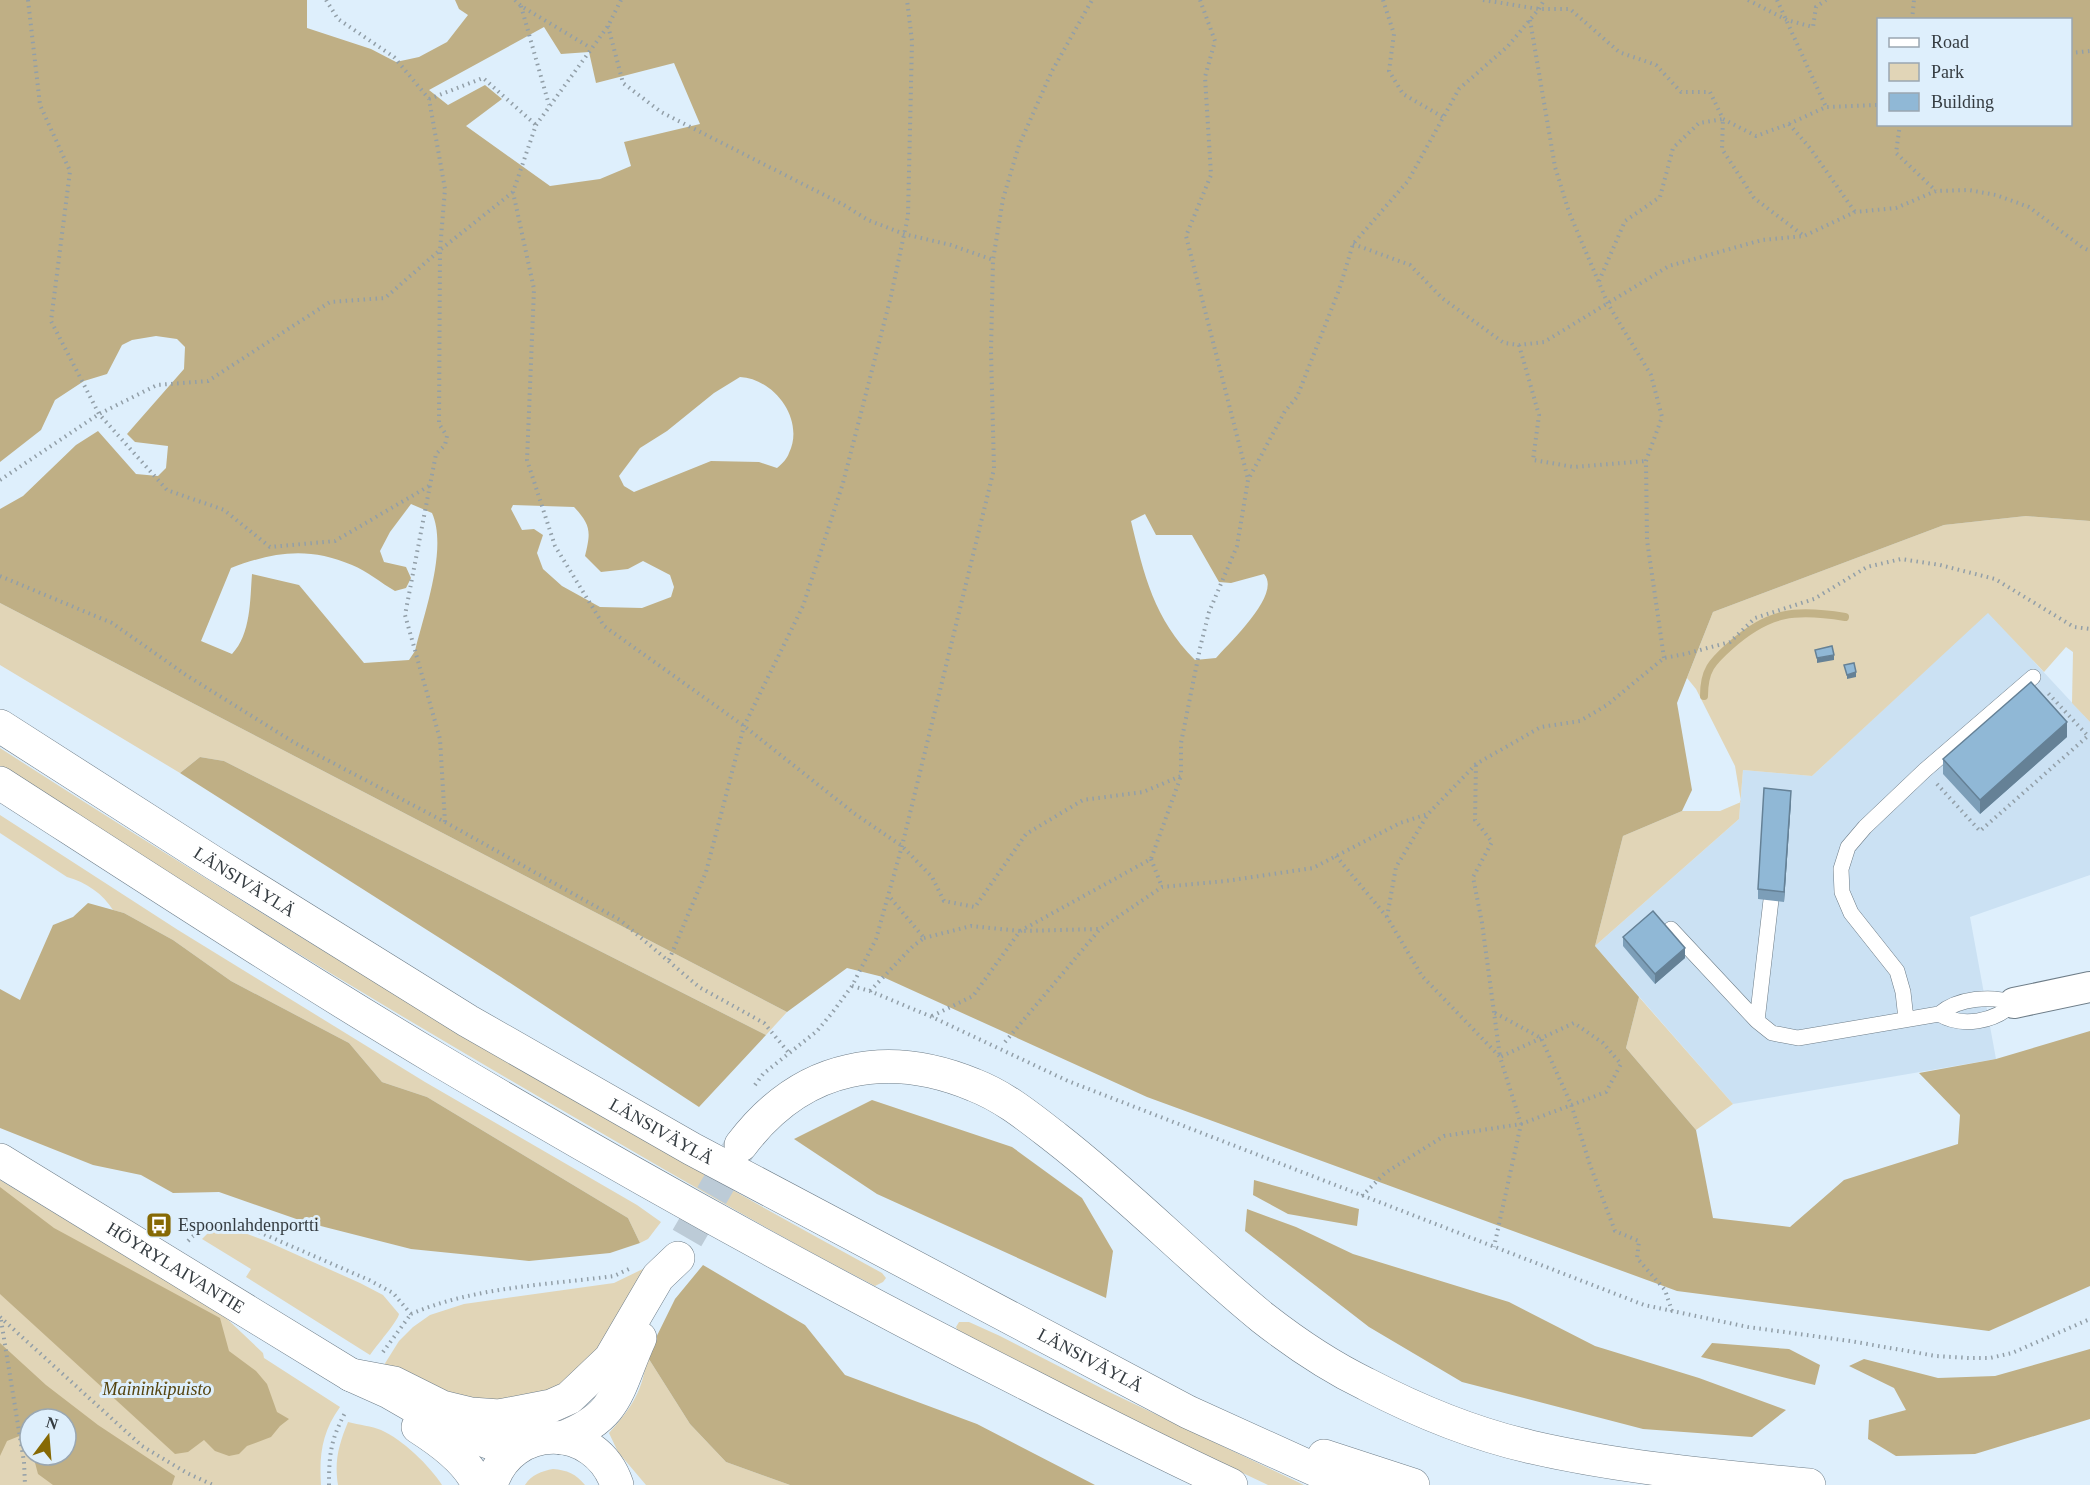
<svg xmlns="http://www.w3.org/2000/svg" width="2090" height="1485" font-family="Georgia,serif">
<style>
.built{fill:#cbe1f3}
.green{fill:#e1d5b7;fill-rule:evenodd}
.forest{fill:#bfaf85;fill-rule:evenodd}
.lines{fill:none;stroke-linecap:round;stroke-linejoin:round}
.stream{stroke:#c2b287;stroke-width:8}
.motorway-tunnel{stroke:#bccbd7;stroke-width:33;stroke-dasharray:33 16;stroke-linecap:butt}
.service-casing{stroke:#6e7d88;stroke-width:16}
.minor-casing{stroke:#6e7d88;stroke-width:32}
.secondary-casing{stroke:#6e7d88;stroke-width:34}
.primary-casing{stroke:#6e7d88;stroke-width:34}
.motorway-casing{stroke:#6e7d88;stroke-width:34}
.path{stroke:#929fa8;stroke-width:4;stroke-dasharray:1.5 4.5;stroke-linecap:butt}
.service{stroke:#fff;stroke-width:15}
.minor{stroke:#fff;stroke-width:30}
.secondary{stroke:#fff;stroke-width:33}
.primary{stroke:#fff;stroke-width:33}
.motorway{stroke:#fff;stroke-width:33}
.wall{fill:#7c9eb8}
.shaded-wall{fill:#658196}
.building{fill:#90b8d6;stroke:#658196;stroke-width:1.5}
.labels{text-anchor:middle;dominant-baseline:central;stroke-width:6;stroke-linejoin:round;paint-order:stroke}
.street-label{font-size:18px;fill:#353c41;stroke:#deeffc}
.poi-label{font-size:18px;fill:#353c41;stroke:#deeffc;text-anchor:start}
.park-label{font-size:18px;font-style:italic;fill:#55440f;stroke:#deeffc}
</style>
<rect width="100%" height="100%" fill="#deeffc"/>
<path class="built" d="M 1988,612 L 2090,722 L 2090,875 L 1970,917 L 1996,1059 L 1733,1104 L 1595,946 L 1739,819 L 1743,770 L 1812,776 Z"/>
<path class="green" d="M 2026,516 L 2090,521 L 2090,722 L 2072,703 L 2073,652 L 2066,647 L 2044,672 L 1988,613 L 1812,776 L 1743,770 L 1739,819 L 1595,946 L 1623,836 L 1682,811 L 1720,811 L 1741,802 L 1735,766 L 1696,689 L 1687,678 L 1713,612 L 1944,525 Z
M 0,603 L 787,1012 L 766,1035 L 224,761 L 200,757 L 180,773 L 0,665 Z
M 0,748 C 288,934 582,1109 882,1273 L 886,1278 L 883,1282 L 875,1286 C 770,1232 669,1172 567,1113 C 375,1002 186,887 0,766 Z
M 0,815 L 178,930 L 425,1082 L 637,1205 L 661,1222 L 648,1239 L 640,1243 L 628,1218 L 427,1097 L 382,1082 L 349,1043 L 231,981 L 173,940 L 124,913 L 113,910 C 103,894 86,882 67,877 L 0,833 Z
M 1639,997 L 1733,1104 L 1696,1130 L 1626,1048 Z
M 0,1180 L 224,1316 L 263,1353 L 264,1358 L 340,1407 C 322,1432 319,1455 321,1485 L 0,1485 ZM 30,1419 L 66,1419 L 66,1455 L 30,1455 Z
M 225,1228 L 242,1232 L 266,1241 L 360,1283 L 383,1295 L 399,1314 C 398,1321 376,1346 370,1355 L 246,1277 L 251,1269 L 202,1239 L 210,1231 Z
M 649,1266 L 615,1332 L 564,1385 L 536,1397 L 462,1403 L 384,1365 L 399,1341 L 413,1327 L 430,1315 L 464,1304 L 614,1283 Z
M 959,1322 L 969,1322 L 1000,1336 L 1105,1390 L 1304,1485 L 1268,1485 L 1127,1418 L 958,1331 L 956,1327 Z
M 647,1356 L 690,1424 L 726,1462 L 790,1485 L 646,1485 L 618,1452 L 609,1433 C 632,1407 643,1391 647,1356 Z
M 348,1422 C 359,1425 372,1426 381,1430 C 402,1439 430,1466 442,1485 L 338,1485 C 334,1461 339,1444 348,1422 Z
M 553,1469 C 567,1470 576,1474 585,1485 L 525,1485 C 531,1475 542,1471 553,1469 Z"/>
<path class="forest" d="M 0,0 L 307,0 L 307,28 L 371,49 L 396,62 L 419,57 L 447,42 L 468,15 L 459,9 L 455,0 L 2090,0 L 2090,521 L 2026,516 L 1944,525 L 1713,612 L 1677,703 L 1692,790 L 1682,811 L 1623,836 L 1595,946 L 1639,997 L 1626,1048 L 1696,1130 L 1713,1218 L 1790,1227 L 1844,1180 L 1958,1144 L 1960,1115 L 1919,1073 L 1996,1059 L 2090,1031 L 2090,1286 L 1989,1331 L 1677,1291 L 1147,1097 L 883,977 L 847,968 L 787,1012 L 0,603 L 0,509 L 23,496 L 76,445 L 98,431 L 136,474 L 158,476 L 166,468 L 168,446 L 135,442 L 127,434 L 184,369 L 185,347 L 177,339 L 156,336 L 132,340 L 122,345 L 107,374 L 84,381 L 55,400 L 41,430 L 0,462 ZM 1878,20 L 2070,20 L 2070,124 L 1878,124 ZM 544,27 L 561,54 L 589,52 L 596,83 L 674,63 L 700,124 L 624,142 L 631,166 L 600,179 L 550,186 L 466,126 L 502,99 L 485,85 L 448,105 L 429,90 ZM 740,377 C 775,379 805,420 789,453 C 787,459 782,464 777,468 L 759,462 L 711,461 L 634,492 L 624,486 L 619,476 L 640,448 L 667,431 L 714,393 ZM 411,504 L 432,513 C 448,549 424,613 415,651 L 409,660 L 364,663 L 299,585 L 252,574 C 250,600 251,634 232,654 L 201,641 L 231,568 C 273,552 308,546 352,565 C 367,571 381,583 395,591 L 406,588 L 411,578 L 406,567 L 384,562 L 380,551 L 390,532 ZM 513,505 L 574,507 C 591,525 591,532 585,556 L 601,572 L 628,569 L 643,561 L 670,575 L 674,587 L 671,597 L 642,608 L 600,607 L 562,586 L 543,569 L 537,553 L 543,535 L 534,529 L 522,530 L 511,509 ZM 1145,514 L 1156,535 L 1192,535 L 1219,582 L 1231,583 L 1264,574 C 1282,594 1230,642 1216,658 L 1195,660 C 1154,619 1144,575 1131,521 Z
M 200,757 L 224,761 L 766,1035 L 699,1107 L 501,977 L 180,773 Z
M 88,903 L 124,913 L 173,940 L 231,981 L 349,1043 L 382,1082 L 427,1097 L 628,1218 L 640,1243 L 610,1253 L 529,1261 L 411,1249 L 305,1222 L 219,1192 L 173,1193 L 141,1175 L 93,1165 L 0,1128 L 0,989 L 20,1000 L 53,925 L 73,917 Z
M 872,1100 L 1012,1147 L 1082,1198 L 1113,1251 L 1106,1298 L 877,1194 L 794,1139 Z
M 1254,1180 L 1359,1209 L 1357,1226 L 1288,1214 L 1253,1195 Z
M 0,1187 L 54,1228 L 220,1318 L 229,1351 L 256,1371 L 267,1384 L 277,1412 L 289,1419 L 280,1426 L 271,1437 L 247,1446 L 239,1454 L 229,1456 L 215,1451 L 204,1440 L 188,1452 L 175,1454 L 0,1294 Z
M 1247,1209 L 1296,1227 L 1353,1254 L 1509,1302 L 1595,1346 L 1699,1378 L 1786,1410 L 1752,1437 L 1643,1429 L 1462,1382 L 1369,1327 L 1245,1231 Z
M 703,1265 L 805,1325 L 845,1375 L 977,1424 L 1095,1485 L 790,1485 L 726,1462 L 690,1424 L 647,1356 L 675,1299 Z
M 0,1343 L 46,1385 L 98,1425 L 175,1476 L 172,1485 L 53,1485 L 38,1474 L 33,1455 L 66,1455 L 66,1419 L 30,1419 L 30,1443 L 27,1433 L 7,1441 L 0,1456 Z
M 1712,1343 L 1789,1349 L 1820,1365 L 1815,1385 L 1701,1357 Z
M 2090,1349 L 2090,1419 L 1975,1454 L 1896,1456 L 1868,1439 L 1869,1420 L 1906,1410 L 1894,1388 L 1849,1366 L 1864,1359 L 1938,1378 L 1995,1376 Z"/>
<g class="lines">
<path class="stream" d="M 1704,696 C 1704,670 1712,662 1730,646 C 1769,611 1796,609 1845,617"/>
<path class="motorway-tunnel" d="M 687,1238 L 741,1145"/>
<defs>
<path id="service" d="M 1771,900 L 1757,1021 L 1772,1033 L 1798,1038 L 1939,1014 C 1958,998 1991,995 2014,1003 C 1995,1022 1962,1028 1939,1014
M 1671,929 L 1757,1021
M 1906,1019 L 1903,992 L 1897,971 L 1851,913 L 1842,892 L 1841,869 L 1848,847 L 1865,827 L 1925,770 L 2033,677"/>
<path id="minor" d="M 2014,1003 L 2090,987"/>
<g id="secondary">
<path id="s1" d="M 0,1160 L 351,1375 L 389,1392 L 455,1430 L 491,1443 L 509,1445 L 528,1442"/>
<path d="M 418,1427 C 440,1441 468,1461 478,1485"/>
</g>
<path id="primary" d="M 491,1485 C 511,1421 596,1422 617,1485"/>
<g id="motorway">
<path id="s2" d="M 0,726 L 214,863 L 468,1021 L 692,1149 L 1188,1412 L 1349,1485"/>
<path d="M 0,783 C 146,877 291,972 440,1061 C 632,1175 828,1284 1027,1384 C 1095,1419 1162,1453 1231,1485"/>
<path d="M 741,1145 C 769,1108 803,1081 849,1071 C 892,1061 933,1068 974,1085 C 1005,1097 1030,1118 1056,1138 C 1128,1194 1192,1260 1263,1318 C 1295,1343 1329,1366 1366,1384 C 1418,1411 1474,1434 1531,1447 C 1622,1468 1716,1476 1809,1485"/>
<path d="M 351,1375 L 394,1383 L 442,1407 L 471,1414 L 499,1416 L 551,1406 L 569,1398 L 610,1359 L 658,1277 L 678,1258"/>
<path d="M 562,1438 C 620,1416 617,1388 640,1338"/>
<path d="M 1324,1456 L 1413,1485"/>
</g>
</defs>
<use href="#service" class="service-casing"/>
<use href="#minor" class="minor-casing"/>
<use href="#secondary" class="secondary-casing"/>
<use href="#primary" class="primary-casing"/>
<use href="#motorway" class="motorway-casing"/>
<path class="path" d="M 28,0 L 40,105 L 70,171 L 51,321 L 99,414 L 167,490 L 224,510 L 270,547 L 335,541 L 429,486
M 326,0 L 338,19 L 394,57 L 429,99 L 445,189 L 440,250 L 439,424 L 447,436 L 445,445 L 436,454 L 405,615 L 440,739 L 445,822
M 515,0 L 521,6 L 591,48
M 621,0 L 608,26 L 536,125 L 513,192 L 534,289 L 527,460 L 555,546 L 604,626 L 744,726 L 855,814 L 902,846 L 932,877 L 944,901 L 975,907 L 1026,834 L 1083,800 L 1143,792 L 1181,776 L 1181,743 L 1200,648 L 1209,612 L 1237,546 L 1248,480 L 1285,411 L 1297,397 L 1339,290 L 1353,244 L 1408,181 L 1459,89 L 1508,46 L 1539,9 L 1544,0
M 1200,0 L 1215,41 L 1205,77 L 1211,175 L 1186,236 L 1248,479
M 1383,0 L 1394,34 L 1389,71 L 1403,94 L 1443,117
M 1483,0 L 1539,9 L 1570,9 L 1619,52 L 1656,65 L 1681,92 L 1710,92 L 1723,119 L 1756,136 L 1789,124 L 1826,107 L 1878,105
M 1748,0 L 1787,20 L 1813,27 L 1816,7 L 1826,0
M 1777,0 L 1826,107
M 521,6 L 549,105
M 1530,20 L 1555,167 L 1569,212 L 1608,304 L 1651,375 L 1662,417 L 1646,461 L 1647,540 L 1664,658
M 1912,20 L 1914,0
M 608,26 L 623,83 L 661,112 L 844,205 L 868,220 L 904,234 L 951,245 L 993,260
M 2070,53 L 2090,51
M 429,99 L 483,78 L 536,125
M 1789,124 L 1810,148 L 1855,212
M 1900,124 L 1896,153 L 1936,191
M 1353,244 L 1410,265 L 1442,298 L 1504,343 L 1519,345 L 1544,342 L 1669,266 L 1762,240 L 1804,236 L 1855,212 L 1896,208 L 1936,191 L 1969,190 L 1996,195 L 2029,207 L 2082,247 L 2090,251
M 1599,281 L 1625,221 L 1660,197 L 1673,148 L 1699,123 L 1723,119 L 1722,149 L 1754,198 L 1804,236
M 1519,345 L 1539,415 L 1533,460 L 1574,467 L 1646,461
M 0,480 L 99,414 L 157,385 L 208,381 L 330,302 L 385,298 L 440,250 L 513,192
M 0,576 L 112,623 L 186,675 L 295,743 L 445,822 L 620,920 L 699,987 L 764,1023 L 789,1053
M 1937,784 L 1980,831 L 2088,736 L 2046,691
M 1336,856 L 1387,917 L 1422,976 L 1500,1057 L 1521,1124 L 1494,1247
M 1151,859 L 1162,887
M 1387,917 L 1396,867 L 1428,814
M 924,938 L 971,926 L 1020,931 L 1100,929
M 669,960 L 706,872 L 744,726 L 803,606 L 843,483 L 891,296 L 908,216 L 912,41 L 907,0
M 852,986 L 870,991 L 932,1017 L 1068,1081 L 1644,1305 L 1748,1327 L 1850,1341 L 1936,1356 L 1969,1358 L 1990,1358 L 2012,1353 L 2090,1319
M 870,991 L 913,946 L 924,938 L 888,895
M 1495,1013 L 1541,1038 L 1571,1104 L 1590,1165 L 1615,1231 L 1639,1241 L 1637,1258 L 1665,1290 L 1672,1311
M 932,1016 L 973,996 L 1020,931 L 1151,859 L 1181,776
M 1005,1042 L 1100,929 L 1162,887 L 1226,881 L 1313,868 L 1400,823 L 1428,814 L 1476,764 L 1541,727 L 1580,721 L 1607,705 L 1664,658 L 1685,654 L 1730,642 L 1755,618 L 1814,599 L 1867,567 L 1901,559 L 1940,565 L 1995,579 L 2074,627 L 2090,629
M 755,1085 L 763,1074 L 817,1031 L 832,1013 L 852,986 L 876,939 L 902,846 L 994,469 L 991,351 L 993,260 L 1003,199 L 1019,145 L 1052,71 L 1092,0
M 1362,1196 L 1385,1173 L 1444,1136 L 1521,1124 L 1606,1092 L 1621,1064 L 1603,1043 L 1574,1023 L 1500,1057 L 1482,923 L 1473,877 L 1492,842 L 1475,820 L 1476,764
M 188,1241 C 208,1221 217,1220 245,1226 L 369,1280 L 393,1293 L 411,1314
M 411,1314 C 474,1287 546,1285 614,1276 L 629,1269
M 0,1317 L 142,1446 L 187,1473 L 213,1485
M 1,1320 L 24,1462 L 25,1485
M 383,1352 L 411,1314
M 329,1485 C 329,1453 331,1439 346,1411"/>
<use href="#service" class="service"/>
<use href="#minor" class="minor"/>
<use href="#secondary" class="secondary"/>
<use href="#primary" class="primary"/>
<use href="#motorway" class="motorway"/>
</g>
<path class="wall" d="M 2067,737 L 1980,814 L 1943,774 L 1943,759 Z
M 1791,801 L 1784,902 L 1758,899 L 1758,889 Z
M 1623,937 L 1685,958 L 1655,984 L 1623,946 Z"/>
<path class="shaded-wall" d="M 1834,655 L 1834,660 L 1817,663 L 1817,658 Z
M 1856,672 L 1856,677 L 1847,679 L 1847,675 Z
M 2067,722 L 2067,737 L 1980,814 L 1980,800 Z
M 1791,791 L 1791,801 L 1784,902 L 1784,892 Z
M 1685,948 L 1685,958 L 1655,984 L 1655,974 Z"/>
<path class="building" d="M 1832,646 L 1834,655 L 1817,658 L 1815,650 Z
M 1854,663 L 1856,672 L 1847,675 L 1844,665 Z
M 2031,682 L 2067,722 L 1980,800 L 1943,759 Z
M 1764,788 L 1791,791 L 1784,892 L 1758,889 Z
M 1653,911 L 1685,948 L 1655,974 L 1623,937 Z"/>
<defs>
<symbol id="bus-square" viewBox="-11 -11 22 22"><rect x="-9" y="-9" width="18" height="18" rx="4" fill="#866904" stroke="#deeffc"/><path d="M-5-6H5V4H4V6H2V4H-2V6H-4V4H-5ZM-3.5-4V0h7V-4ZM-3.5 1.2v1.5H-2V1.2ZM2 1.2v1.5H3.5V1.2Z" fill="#fff"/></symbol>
</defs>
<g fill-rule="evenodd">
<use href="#bus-square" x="144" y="1210" width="30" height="30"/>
</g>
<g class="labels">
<g class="street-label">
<text stroke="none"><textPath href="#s2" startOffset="290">LÄNSIVÄYLÄ</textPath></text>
<text stroke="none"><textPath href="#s2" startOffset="776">LÄNSIVÄYLÄ</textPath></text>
<text stroke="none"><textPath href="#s1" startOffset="206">HÖYRYLAIVANTIE</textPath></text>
<text stroke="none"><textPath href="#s2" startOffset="1262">LÄNSIVÄYLÄ</textPath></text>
</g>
<g class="poi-label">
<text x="178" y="1225">Espoonlahdenportti</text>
</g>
<g class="park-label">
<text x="157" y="1389">Maininkipuisto</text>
</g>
</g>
<rect x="1877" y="18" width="195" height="108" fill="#deeffc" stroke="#9aa7b1" stroke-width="1.5"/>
<rect x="1889" y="38" width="30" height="9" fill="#ffffff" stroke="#9aa7b1" stroke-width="1.5"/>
<text x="1931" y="48" font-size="18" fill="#353c41">Road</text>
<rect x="1889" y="63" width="30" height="18" fill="#e1d5b7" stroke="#9aa7b1" stroke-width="1.5"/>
<text x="1931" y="78" font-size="18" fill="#353c41">Park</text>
<rect x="1889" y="93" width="30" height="18" fill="#90b8d6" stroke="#9aa7b1" stroke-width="1.5"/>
<text x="1931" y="108" font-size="18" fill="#353c41">Building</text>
<g transform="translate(48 1437) rotate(16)"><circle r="28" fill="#deeffc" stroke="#9aa7b1" stroke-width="1.5"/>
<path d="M0-4.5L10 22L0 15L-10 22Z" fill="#866904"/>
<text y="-9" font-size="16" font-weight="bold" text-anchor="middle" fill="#353c41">N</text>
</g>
</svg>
